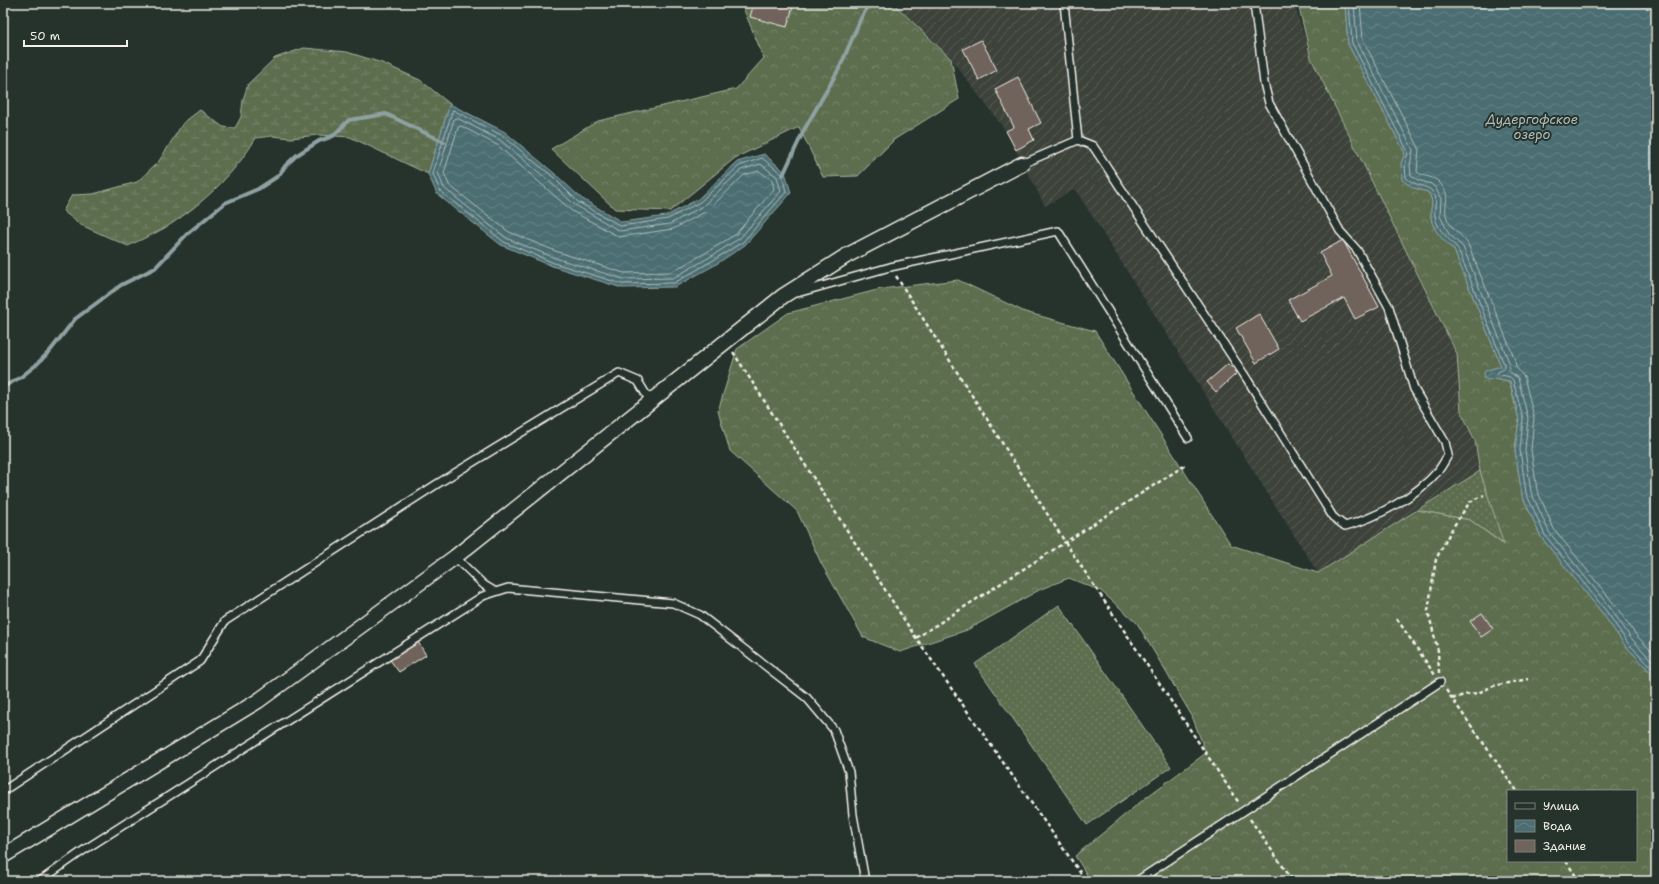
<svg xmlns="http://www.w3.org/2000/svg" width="1659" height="884" font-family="'Shantell Sans',sans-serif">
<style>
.industrial{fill:url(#industrial-furrows)}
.grass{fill:url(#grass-dots);stroke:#a8b09c}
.forest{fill:url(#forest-crowns);stroke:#a8b09c;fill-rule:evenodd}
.wetland{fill:url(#wetland-marsh);stroke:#a8b09c}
.water{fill:url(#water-waves);stroke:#8fa2a2}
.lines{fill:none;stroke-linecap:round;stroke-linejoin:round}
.shore{stroke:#b1bdb9;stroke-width:1}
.stream{stroke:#8fa2a2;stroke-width:4}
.building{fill:#70645b;stroke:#f4f1e8}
.service-casing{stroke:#f4f1e8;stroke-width:10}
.minor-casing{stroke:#f4f1e8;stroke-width:17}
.path{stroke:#f4f1e8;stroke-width:2.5;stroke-dasharray:4 3;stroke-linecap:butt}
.service{stroke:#26332d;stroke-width:7}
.minor{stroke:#26332d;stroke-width:14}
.labels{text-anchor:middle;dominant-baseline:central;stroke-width:4;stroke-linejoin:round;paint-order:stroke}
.water-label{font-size:13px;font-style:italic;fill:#b1bdb9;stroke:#26332d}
</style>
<defs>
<pattern id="industrial-furrows" width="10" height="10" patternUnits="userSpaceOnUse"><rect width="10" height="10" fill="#3c423b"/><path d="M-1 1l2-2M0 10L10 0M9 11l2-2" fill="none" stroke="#595e57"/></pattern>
<pattern id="grass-dots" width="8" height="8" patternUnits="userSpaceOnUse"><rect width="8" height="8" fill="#5d6e50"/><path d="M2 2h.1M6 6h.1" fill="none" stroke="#758369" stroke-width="1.8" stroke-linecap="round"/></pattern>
<pattern id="forest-crowns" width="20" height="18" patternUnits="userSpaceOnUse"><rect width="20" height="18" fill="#5d6e50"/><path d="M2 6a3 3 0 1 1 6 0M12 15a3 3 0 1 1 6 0" fill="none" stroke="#758369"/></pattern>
<pattern id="wetland-marsh" width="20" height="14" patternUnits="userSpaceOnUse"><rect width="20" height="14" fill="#5d6e50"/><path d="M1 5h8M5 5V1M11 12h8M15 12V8" fill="none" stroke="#758369"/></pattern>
<pattern id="water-waves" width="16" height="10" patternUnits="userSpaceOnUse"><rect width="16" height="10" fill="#4c6e73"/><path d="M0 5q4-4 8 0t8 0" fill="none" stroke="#668387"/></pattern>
</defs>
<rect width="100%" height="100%" fill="#26332d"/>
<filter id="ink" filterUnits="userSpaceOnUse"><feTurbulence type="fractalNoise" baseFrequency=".025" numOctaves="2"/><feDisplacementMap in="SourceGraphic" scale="8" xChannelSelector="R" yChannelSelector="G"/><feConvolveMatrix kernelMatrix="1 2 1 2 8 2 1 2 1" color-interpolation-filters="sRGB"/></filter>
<g filter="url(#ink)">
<path class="industrial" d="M 893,3 L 1294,3 L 1311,58 L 1457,354 L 1461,411 L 1475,441 L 1480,471 L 1318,573 L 1075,189 L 1045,206 L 1006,131 L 951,59 Z"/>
<path class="grass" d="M 1480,471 L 1505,545 L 1470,520 L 1417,510 Z
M 1059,605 L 1171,767 L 1087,825 L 975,664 Z"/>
<path class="forest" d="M 741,3 L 893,3 L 951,59 L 959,99 L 895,139 L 858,176 L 823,177 L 799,127 L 735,158 L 670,211 L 615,209 L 551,149 L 598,121 L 736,89 L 764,58 Z
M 1298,3 L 1345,3 L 1348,44 L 1405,153 L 1401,164 L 1414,188 L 1428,192 C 1435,203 1430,205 1431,217 C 1432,230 1445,242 1454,250 L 1501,366 L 1485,371 L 1488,380 L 1494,378 L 1509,381 L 1519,420 L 1515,450 L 1522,495 L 1541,537 L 1603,614 L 1624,644 L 1656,678 L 1656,881 L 1091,881 L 1075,856 L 1144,799 L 1206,753 L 1192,716 L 1137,623 L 1101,591 L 1069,578 L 1041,589 L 967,630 L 900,652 L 863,637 L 821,563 L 797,511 L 730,451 L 718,411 L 737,349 L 788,313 L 881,289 L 958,280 L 1025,312 L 1095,331 L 1231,545 L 1318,573 L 1417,510 L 1470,520 L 1504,545 L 1480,471 L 1475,441 L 1461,411 L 1457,354 L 1311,58 ZM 1508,791 L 1636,791 L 1636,861 L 1508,861 Z"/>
<path class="wetland" d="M 304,48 L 347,52 L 382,63 L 420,80 L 450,104 L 428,174 L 350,137 L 318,135 L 291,138 L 272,136 L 256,138 C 237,170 208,199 177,220 C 162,231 144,238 128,246 L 81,225 L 63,211 L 72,195 L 93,194 L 137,182 L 159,161 L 183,123 L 200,110 L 223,127 L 235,128 L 241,117 L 243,100 L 248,84 L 275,58 Z"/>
<path class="water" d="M 1345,3 L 1656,3 L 1656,678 L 1624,644 L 1603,614 L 1541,537 L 1522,495 L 1515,450 L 1519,420 L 1510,381 L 1494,378 L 1488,380 L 1483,378 L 1485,371 L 1501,366 L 1454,250 C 1445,242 1432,230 1431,217 C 1430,205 1435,203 1428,192 L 1414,188 L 1402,180 L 1401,164 L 1405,153 L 1348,44 Z
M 450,104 L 505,132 L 554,173 L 581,198 L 622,222 L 666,216 L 698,199 L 737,162 L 764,154 L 785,172 L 791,193 L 745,245 L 715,265 L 675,287 L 622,288 L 552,266 L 501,245 L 437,194 L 428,174 Z"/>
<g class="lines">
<path class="shore" d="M 1349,3 L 1352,43 L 1408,152 L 1405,165 L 1406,178 C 1414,185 1427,186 1431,190 C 1440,199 1433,206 1435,216 C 1437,231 1450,239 1458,249 L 1504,364 L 1504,369 L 1498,372 L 1497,374 L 1510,377 L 1513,380 L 1523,419 L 1520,450 L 1526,493 L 1545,535 L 1607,612 L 1627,642 L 1656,672
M 1354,3 L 1357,41 L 1413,150 L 1410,165 L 1411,175 L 1418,180 L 1431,184 L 1435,187 L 1441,199 L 1440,216 L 1449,234 L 1463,247 L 1509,362 L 1509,371 L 1518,378 L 1528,418 L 1525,450 L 1531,492 L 1549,532 L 1611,609 L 1631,638 L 1656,665
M 1360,3 L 1363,40 L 1419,148 L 1417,172 C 1423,177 1433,176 1439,182 C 1452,197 1444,200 1446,215 C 1449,229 1462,234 1468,244 L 1515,360 L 1516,367 L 1524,377 L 1534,417 L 1531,450 L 1537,490 L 1554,529 L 1615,605 L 1636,635 L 1656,656
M 453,110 L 503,136 L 552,176 L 578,202 L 621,226 L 668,219 L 700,202 L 739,166 L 762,158 L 782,174 L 786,192 L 743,242 L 712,261 L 674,283 L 622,284 L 554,263 L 504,242 L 440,191 L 433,174 Z
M 457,118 L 500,140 L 548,180 L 575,205 L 620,231 L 670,224 L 703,206 L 741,170 L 761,164 L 777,177 L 781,191 L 740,238 L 710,257 L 673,278 L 623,279 L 555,258 L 506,238 L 444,188 L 438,173 L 454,119 Z
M 461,126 L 497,145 L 572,211 L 619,237 L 673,229 L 707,211 L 744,175 L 759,171 L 772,180 L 774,189 L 736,234 L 707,252 L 671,272 L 624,273 L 558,252 L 509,232 L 449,185 L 444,173 L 458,128 Z"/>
<path class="stream" d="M 783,175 L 804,130 L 840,67 L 861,18 L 870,3
M 3,387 L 21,377 L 36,365 L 50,351 L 75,319 L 121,285 L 155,268 L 187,234 L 225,203 L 258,189 L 278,176 L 286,165 L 297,155 L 319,141 L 333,136 L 349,120 L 386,114 L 444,142"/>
</g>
<path class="building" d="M 754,3 L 794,3 L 787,27 L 750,17 Z
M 981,40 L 997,70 L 979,80 L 963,49 Z
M 1018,77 L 1041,123 L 1029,129 L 1034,140 L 1016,150 L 1006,131 L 1014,127 L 995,89 Z
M 1343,240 L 1379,307 L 1355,319 L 1344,298 L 1300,321 L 1288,300 L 1332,276 L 1320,253 Z
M 1259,314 L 1279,349 L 1256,363 L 1236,328 Z
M 1228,364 L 1237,373 L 1216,392 L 1207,382 Z
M 1482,613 L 1493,629 L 1481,637 L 1470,621 Z
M 418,642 L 426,655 L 399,672 L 390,660 Z"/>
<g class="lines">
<defs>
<path id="service" d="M 1064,3 L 1078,140
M 1022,164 L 1078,140 L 1093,146 L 1247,379 L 1333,517 L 1345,526 C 1376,518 1417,496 1438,471 C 1442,466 1445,460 1448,455 L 1445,442 L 1414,389 L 1389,307 L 1357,250 L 1340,231 L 1269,103 L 1264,83 L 1254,3
M 797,293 L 890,267 L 1058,231 L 1188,438
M 455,557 L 484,585 L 494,591
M 3,791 L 200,661 L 225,621 L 437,484 L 619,373 L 638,381 L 650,401
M 40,881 L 84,850 L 483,596 L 508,588 L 673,603 L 700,615 L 807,698 L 834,730 L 849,772 L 853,815 L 865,881
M 1137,881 L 1440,682"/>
<path id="minor" d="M 3,856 L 258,701 L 455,557 L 783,296 L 846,256 L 1022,164"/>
</defs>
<use href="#service" class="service-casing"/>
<use href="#minor" class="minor-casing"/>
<path class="path" d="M 896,276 L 1067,545 L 1239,803
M 733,352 L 914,635 L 1086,881
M 1397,619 L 1435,675
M 916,638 L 1187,464
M 1439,673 L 1438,651 L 1428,611 L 1436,559 L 1453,527 L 1470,502 L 1484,495
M 1446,690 L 1517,791
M 1452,699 L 1464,695 L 1478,693 L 1493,686 L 1528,679
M 1250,819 L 1293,881
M 1566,861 L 1579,881"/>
<use href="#service" class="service"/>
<use href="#minor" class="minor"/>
</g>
</g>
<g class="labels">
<g class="water-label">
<text x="1532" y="119">Дудергофское<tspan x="1532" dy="15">озеро</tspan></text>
</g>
</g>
<rect width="1659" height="884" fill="none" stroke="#26332d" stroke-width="16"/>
<rect x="8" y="8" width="1643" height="868" fill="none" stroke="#f4f1e8" stroke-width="1.5" filter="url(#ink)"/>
<rect x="1507" y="790" width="130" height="72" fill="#26332d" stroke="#787f78"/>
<rect x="1515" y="803" width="20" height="6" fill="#26332d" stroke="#787f78"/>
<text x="1543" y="810" font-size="12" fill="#f4f1e8">Улица</text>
<rect x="1515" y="820" width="20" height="12" fill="url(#water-waves)" stroke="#787f78"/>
<text x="1543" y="830" font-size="12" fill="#f4f1e8">Вода</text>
<rect x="1515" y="840" width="20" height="12" fill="#70645b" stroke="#787f78"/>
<text x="1543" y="850" font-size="12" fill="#f4f1e8">Здание</text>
<path d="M24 40v6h103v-6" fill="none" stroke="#f4f1e8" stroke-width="2"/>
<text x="30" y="40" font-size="12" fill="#f4f1e8" stroke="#26332d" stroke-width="3" paint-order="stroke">50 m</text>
</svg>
